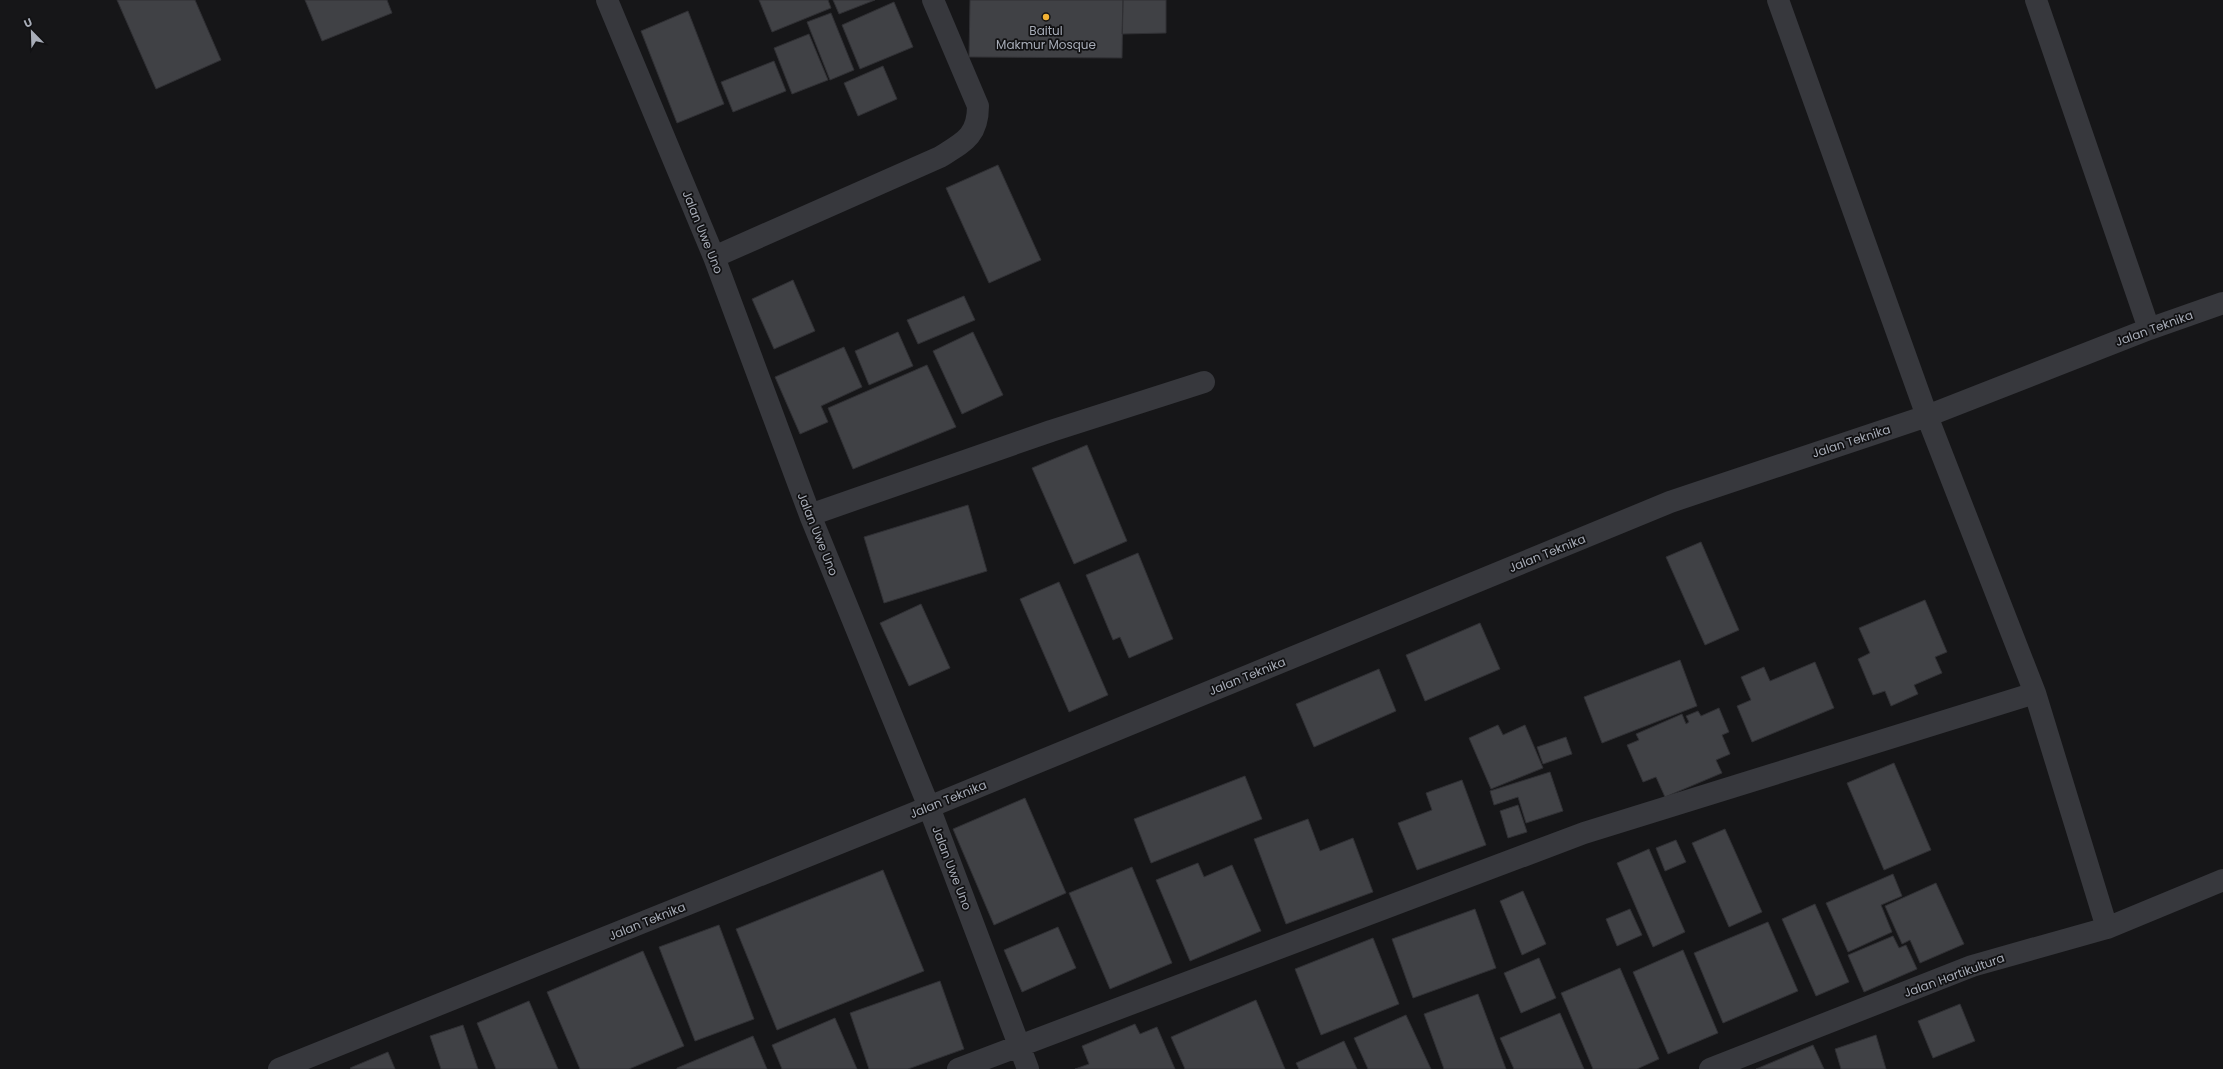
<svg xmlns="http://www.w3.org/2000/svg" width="2223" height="1069" font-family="Poppins,sans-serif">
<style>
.building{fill:#404145;stroke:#303034}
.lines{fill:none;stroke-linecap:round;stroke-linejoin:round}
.minor{stroke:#37383d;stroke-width:22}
.poi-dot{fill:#f2b134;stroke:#111113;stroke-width:1.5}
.labels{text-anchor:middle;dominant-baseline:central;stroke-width:3.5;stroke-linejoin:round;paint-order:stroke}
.poi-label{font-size:12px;fill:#a8adb8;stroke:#111113}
.street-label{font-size:12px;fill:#a8adb8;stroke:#111113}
</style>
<rect width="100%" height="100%" fill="#161618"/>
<path class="building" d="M 117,0 L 195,0 L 221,60 L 156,89 Z
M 305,0 L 387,0 L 392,13 L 322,41 Z
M 759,0 L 828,0 L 831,8 L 772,32 Z
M 833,0 L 875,0 L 839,14 Z
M 970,0 L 1123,0 L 1122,58 L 969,57 Z
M 1123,0 L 1166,0 L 1166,33 L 1122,34 Z
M 894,2 L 913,47 L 860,69 L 842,25 Z
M 688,11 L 724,104 L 677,123 L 641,31 Z
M 831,13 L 854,70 L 830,80 L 807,22 Z
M 809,34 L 828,80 L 792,94 L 774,48 Z
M 774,61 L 786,91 L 733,112 L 721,82 Z
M 883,66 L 897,99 L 858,116 L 844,83 Z
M 998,165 L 1041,260 L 989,283 L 946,188 Z
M 793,280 L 815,331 L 774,349 L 752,299 Z
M 964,296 L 975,320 L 918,344 L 907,320 Z
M 898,332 L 913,366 L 869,385 L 855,351 Z
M 973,332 L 1003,395 L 962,414 L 933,351 Z
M 844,347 L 862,387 L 821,406 L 828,422 L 800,434 L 775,377 Z
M 927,365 L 956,427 L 853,469 L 828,408 Z
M 1087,445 L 1127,541 L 1074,564 L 1032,468 Z
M 968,505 L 987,571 L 884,603 L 864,537 Z
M 1701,542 L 1739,630 L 1705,645 L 1666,557 Z
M 1138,553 L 1173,639 L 1129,658 L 1120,637 L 1113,640 L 1086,575 Z
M 1059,582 L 1108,695 L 1069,712 L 1020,599 Z
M 1925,600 L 1947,652 L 1935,657 L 1942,673 L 1914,685 L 1918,694 L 1891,706 L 1885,691 L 1873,695 L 1858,659 L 1870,653 L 1859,628 Z
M 921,604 L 950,668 L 909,686 L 880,623 Z
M 1480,623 L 1500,669 L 1425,701 L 1406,655 Z
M 1680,660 L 1697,706 L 1602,743 L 1584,697 Z
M 1815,662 L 1834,708 L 1752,742 L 1737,706 L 1751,700 L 1741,677 L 1764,667 L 1770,681 Z
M 1379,669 L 1396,711 L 1314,747 L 1296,704 Z
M 1719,708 L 1729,732 L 1722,735 L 1730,754 L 1716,760 L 1722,773 L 1665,797 L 1656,777 L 1643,782 L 1627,745 L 1639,740 L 1636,734 L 1682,714 L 1686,724 L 1689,722 L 1686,716 L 1698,711 L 1701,716 Z
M 1498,725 L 1503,735 L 1525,725 L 1543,768 L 1491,789 L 1469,738 Z
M 1566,737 L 1572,754 L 1543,764 L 1537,747 Z
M 1894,763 L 1931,850 L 1884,870 L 1847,783 Z
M 1550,772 L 1563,811 L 1526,823 L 1518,797 L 1494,805 L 1490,791 Z
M 1245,776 L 1262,819 L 1151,863 L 1134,819 Z
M 1462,780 L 1486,845 L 1417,870 L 1398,823 L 1432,810 L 1426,793 Z
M 1025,798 L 1066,893 L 994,925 L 953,829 Z
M 1518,805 L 1527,832 L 1508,838 L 1500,811 Z
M 1308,819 L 1320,851 L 1353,838 L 1373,892 L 1286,924 L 1254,839 Z
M 1725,829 L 1762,912 L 1729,927 L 1692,843 Z
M 1676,840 L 1686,862 L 1665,871 L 1656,848 Z
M 1649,849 L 1685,932 L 1653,947 L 1617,863 Z
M 1198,863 L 1204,877 L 1232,865 L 1261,931 L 1190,961 L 1156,880 Z
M 1132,867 L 1172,963 L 1110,989 L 1069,893 Z
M 883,870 L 924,971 L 777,1030 L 736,929 Z
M 1893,874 L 1902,896 L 1881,905 L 1892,932 L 1848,952 L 1826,903 Z
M 1936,883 L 1964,944 L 1920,963 L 1910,940 L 1902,944 L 1885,906 Z
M 1523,891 L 1546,944 L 1522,955 L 1500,901 Z
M 1815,904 L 1849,982 L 1816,996 L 1782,919 Z
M 1475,909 L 1496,968 L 1413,998 L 1392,939 Z
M 1630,909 L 1642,935 L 1617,946 L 1606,919 Z
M 1768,922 L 1798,991 L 1723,1023 L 1694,953 Z
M 719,925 L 754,1019 L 695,1041 L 659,947 Z
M 1058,927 L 1076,968 L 1022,992 L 1004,950 Z
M 1893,936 L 1899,948 L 1906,945 L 1917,969 L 1864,992 L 1848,955 Z
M 1373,938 L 1399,1004 L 1321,1035 L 1295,969 Z
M 1683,950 L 1718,1033 L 1668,1054 L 1633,972 Z
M 643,951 L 684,1046 L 629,1069 L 580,1069 L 547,992 Z
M 1539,958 L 1556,998 L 1521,1013 L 1504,973 Z
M 1620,968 L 1659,1059 L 1637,1069 L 1593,1069 L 1561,993 Z
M 940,981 L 964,1049 L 908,1069 L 869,1069 L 850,1013 Z
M 1478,994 L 1506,1069 L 1444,1069 L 1424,1014 Z
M 1256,1000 L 1285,1069 L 1185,1069 L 1171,1037 Z
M 529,1001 L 558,1069 L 496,1069 L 477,1023 Z
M 1960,1004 L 1975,1041 L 1933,1058 L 1918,1021 Z
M 1560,1013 L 1584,1069 L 1514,1069 L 1500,1038 Z
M 1406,1015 L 1431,1069 L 1368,1069 L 1354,1038 Z
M 835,1018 L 857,1069 L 782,1069 L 772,1045 Z
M 1135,1024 L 1140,1034 L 1157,1027 L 1175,1069 L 1075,1069 L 1089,1064 L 1082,1046 Z
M 463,1025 L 478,1069 L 441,1069 L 430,1036 Z
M 1876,1035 L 1886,1069 L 1841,1069 L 1835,1049 Z
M 753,1036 L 767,1069 L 677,1069 L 677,1068 Z
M 1344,1041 L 1357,1069 L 1299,1069 L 1296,1063 Z
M 1813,1045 L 1824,1069 L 1756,1069 Z
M 388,1052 L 395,1069 L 351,1069 L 350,1068 Z"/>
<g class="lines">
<path class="minor" d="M 607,0 L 714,257 L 810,515 L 929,807 L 1028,1069
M 1778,0 L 1927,416 L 2035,693 L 2107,928
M 2036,0 L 2149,329
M 714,257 L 940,157 C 964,142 978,136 978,106 L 933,0
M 810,515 L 1051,431 L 1204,382
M 279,1069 L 929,807 L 1670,502 L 1927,416 L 2149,329 L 2223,303
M 958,1069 L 1584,833 L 2035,693
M 1710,1069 L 1972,966 L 2107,928 L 2223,880"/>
</g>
<circle class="poi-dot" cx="1046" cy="17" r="4"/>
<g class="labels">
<g class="poi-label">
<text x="1046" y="30">Baitul<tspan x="1046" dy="14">Makmur Mosque</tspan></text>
</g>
<g class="street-label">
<text transform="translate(703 232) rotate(68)">Jalan Uwe Uno</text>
<text transform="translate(2154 328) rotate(-20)">Jalan Teknika</text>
<text transform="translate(1851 441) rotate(-18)">Jalan Teknika</text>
<text transform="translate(818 534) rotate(68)">Jalan Uwe Uno</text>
<text transform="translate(1547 553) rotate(-22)">Jalan Teknika</text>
<text transform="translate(1247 676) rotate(-22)">Jalan Teknika</text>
<text transform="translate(948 799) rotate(-22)">Jalan Teknika</text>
<text transform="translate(952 868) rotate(69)">Jalan Uwe Uno</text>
<text transform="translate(647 921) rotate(-22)">Jalan Teknika</text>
<text transform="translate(1954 975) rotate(-20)">Jalan Hartikultura</text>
</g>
</g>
<g transform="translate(32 32) rotate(337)" stroke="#111113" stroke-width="3" paint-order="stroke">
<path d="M0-3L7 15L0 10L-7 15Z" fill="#a8adb8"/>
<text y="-6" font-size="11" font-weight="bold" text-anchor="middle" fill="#a8adb8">U</text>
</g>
</svg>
